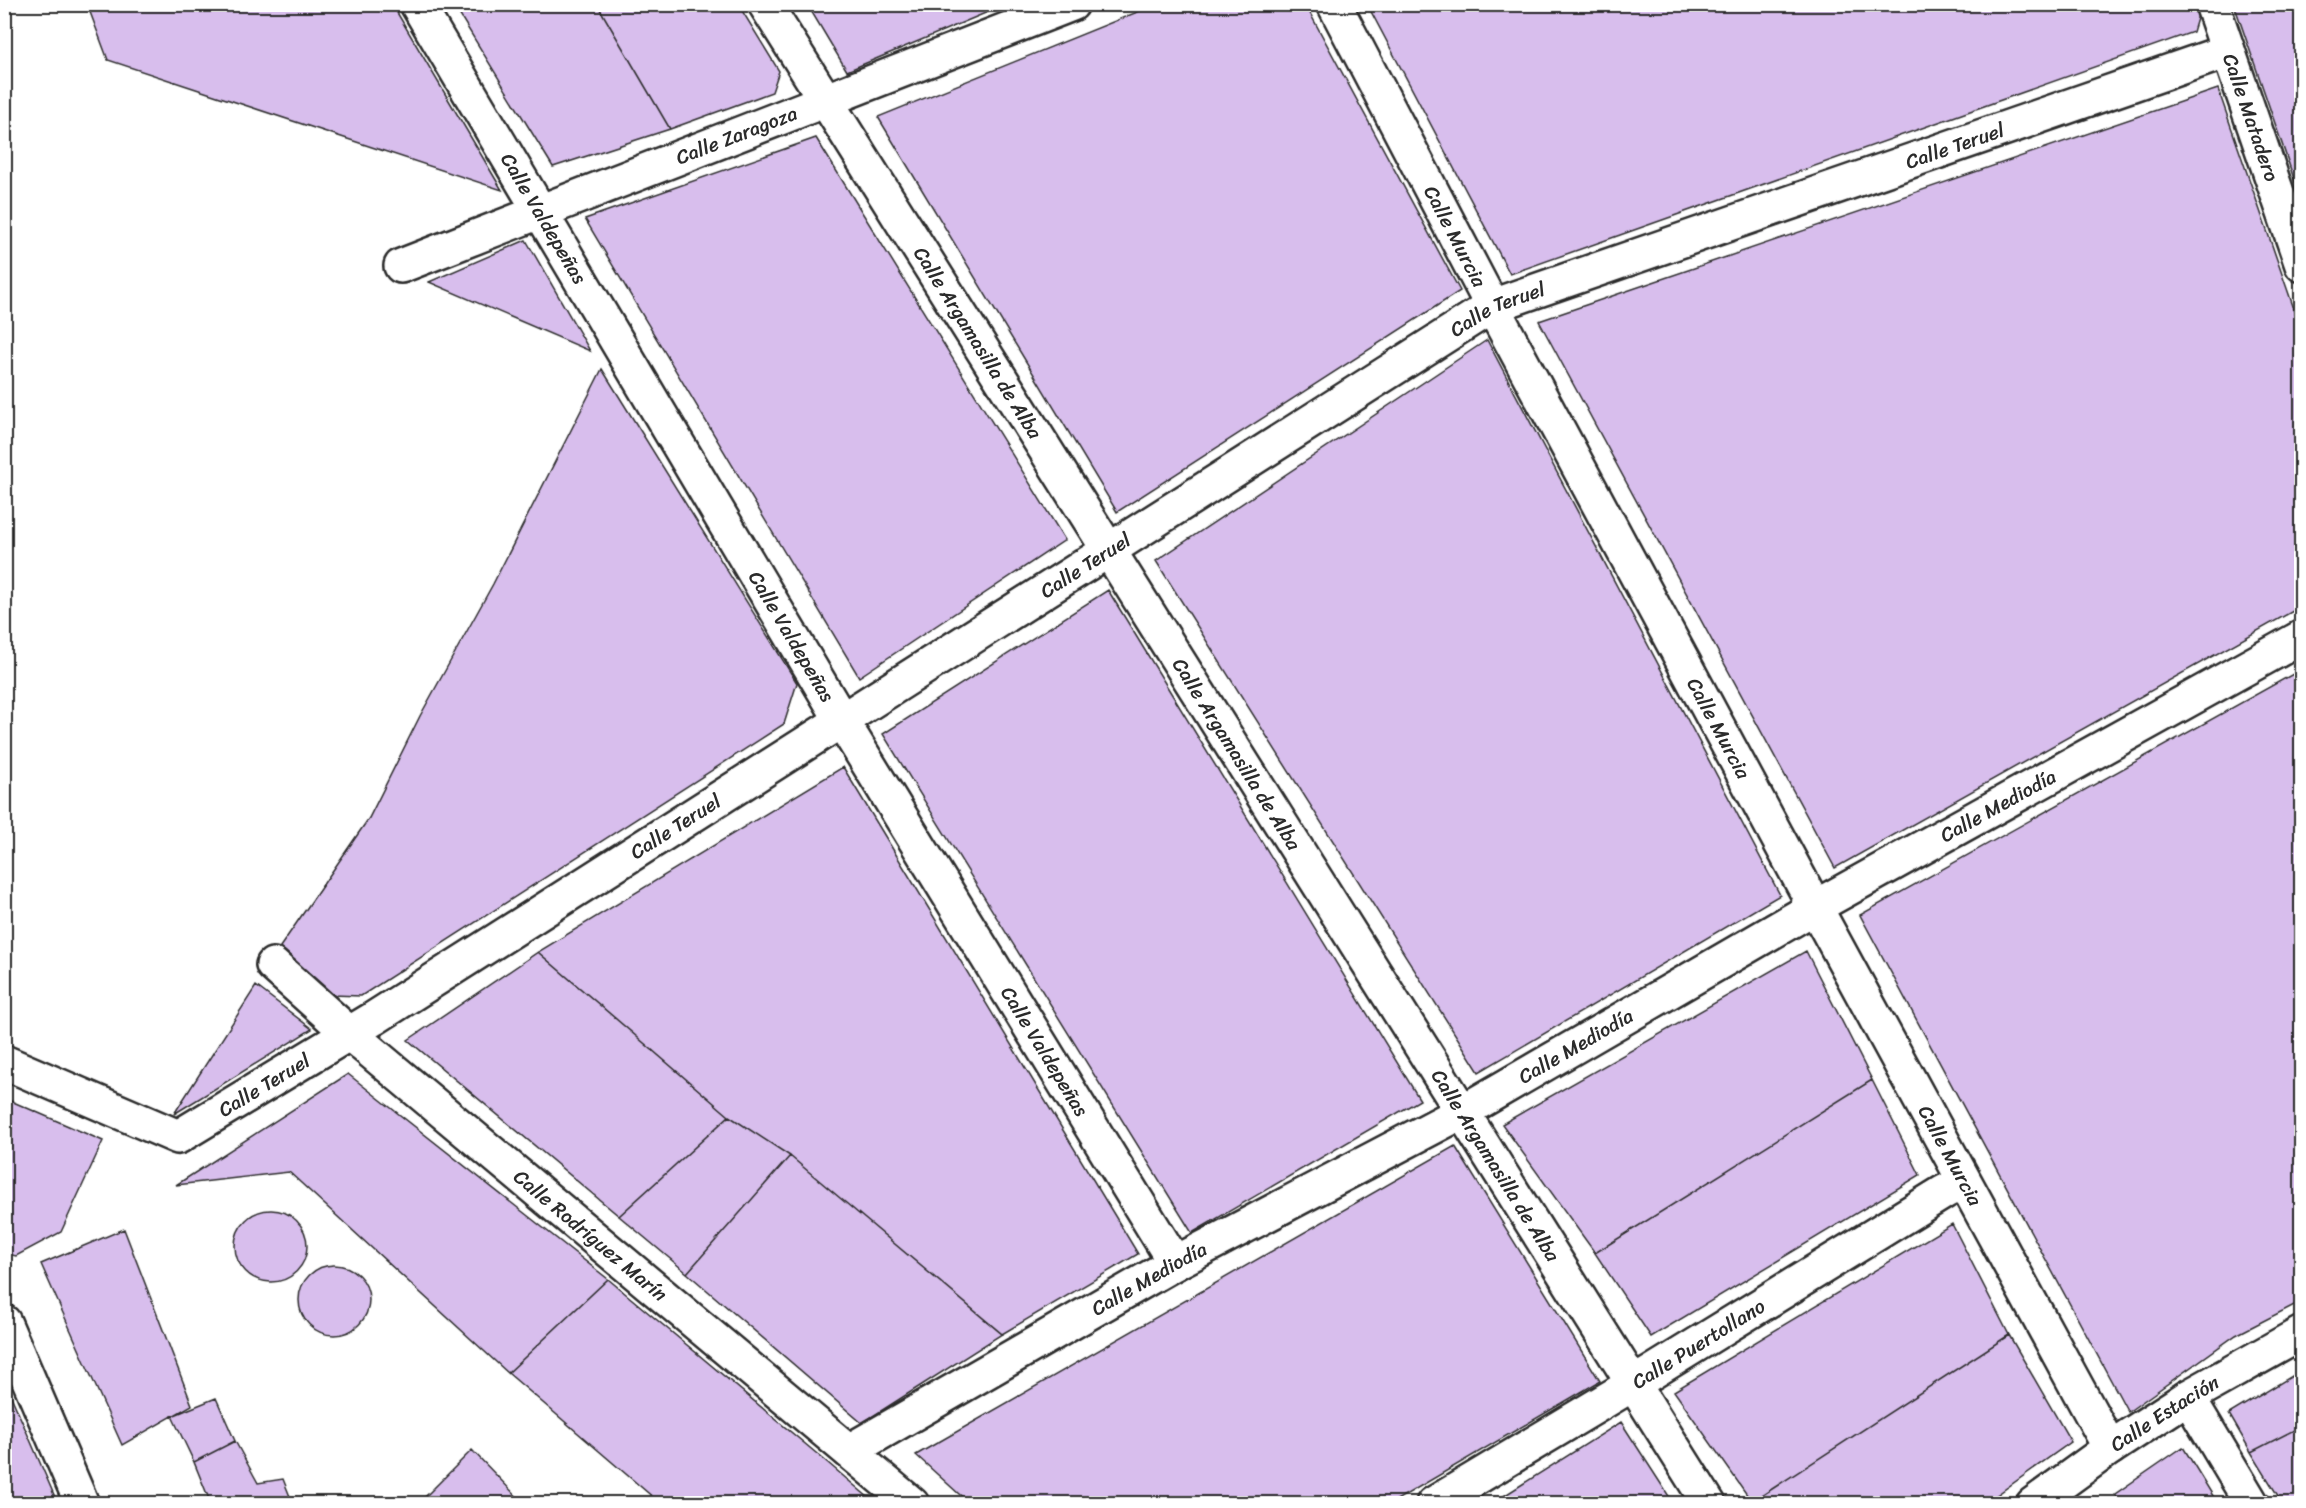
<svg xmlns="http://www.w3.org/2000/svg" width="2306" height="1508" font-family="Sriracha,sans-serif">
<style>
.building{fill:#d8beed;stroke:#2b2b2b;stroke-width:1.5}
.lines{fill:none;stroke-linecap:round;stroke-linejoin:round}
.minor-casing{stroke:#2b2b2b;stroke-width:38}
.minor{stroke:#fff;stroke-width:33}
.labels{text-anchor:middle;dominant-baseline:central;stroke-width:5;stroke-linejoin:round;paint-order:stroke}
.street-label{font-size:20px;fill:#2b2b2b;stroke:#fff}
</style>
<rect width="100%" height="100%" fill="#fff"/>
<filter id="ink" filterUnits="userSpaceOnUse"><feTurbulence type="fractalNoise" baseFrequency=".0167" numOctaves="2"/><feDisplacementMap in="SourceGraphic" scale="12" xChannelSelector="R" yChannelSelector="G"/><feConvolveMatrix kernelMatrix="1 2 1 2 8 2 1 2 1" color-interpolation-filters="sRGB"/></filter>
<g filter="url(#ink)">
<path class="building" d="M 87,4 L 392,4 L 502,190 L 108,60 Z
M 453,4 L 597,4 L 670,129 L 553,167 Z
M 597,4 L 738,4 L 779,71 L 772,92 L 670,129 Z
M 807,4 L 1007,4 L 847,71 Z
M 1157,4 L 1305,4 L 1460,291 L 1117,512 L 878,117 Z
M 1367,4 L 2194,4 L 2198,15 L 2193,32 L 1510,274 Z
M 2234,4 L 2302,4 L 2302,202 Z
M 2218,89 L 2302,332 L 2302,606 L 1835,868 L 1539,321 Z
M 816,138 L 1065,540 L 859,677 L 585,219 Z
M 526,240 L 590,351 L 429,282 Z
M 1487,340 L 1780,895 L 1479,1072 L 1156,561 Z
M 602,369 L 797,683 L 784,724 L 361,996 L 332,995 L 280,947 L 369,818 L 420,716 L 493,584 Z
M 1108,590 L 1420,1100 L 1192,1233 L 883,734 Z
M 2302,669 L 2302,1301 L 2236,1335 L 2128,1412 L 1860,915 Z
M 843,767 L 1138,1254 L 1002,1334 L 790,1156 L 729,1116 L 538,952 Z
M 1806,951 L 1872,1080 L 1595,1253 L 1502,1124 Z
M 538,952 L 729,1116 L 619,1216 L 408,1040 Z
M 256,986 L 312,1029 L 174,1114 Z
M 348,1074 L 608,1279 L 508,1373 L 289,1172 L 176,1185 Z
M 1872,1080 L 1920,1175 L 1651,1337 L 1595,1253 Z
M 4,1098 L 103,1141 L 61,1232 L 16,1256 L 4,1253 Z
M 729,1116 L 790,1156 L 687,1273 L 619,1216 Z
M 1455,1146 L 1600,1381 L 1390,1504 L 970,1504 L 916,1455 Z
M 790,1156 L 1002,1334 L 862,1423 L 687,1273 Z
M235 1246a36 36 0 1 1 72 0a36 36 0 1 1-72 0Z
M 1952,1224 L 2009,1335 L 1752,1502 L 1674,1391 Z
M 124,1229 L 192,1405 L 122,1445 L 41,1264 Z
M299 1300a35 35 0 1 1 70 0a35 35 0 1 1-70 0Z
M 608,1279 L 828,1463 L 876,1504 L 661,1504 L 508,1373 Z
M 2009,1335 L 2071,1442 L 1984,1504 L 1753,1504 L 1752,1502 Z
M 2302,1370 L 2302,1426 L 2251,1452 L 2229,1414 Z
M 4,1380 L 58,1504 L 4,1504 Z
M 216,1398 L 235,1441 L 194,1462 L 172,1416 Z
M 1621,1422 L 1674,1504 L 1491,1504 Z
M 2302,1426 L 2302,1504 L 2283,1504 L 2251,1452 Z
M 235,1441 L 258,1483 L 283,1479 L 293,1504 L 211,1504 L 194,1462 Z
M 2183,1447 L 2218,1504 L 2121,1504 L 2115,1494 Z
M 472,1450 L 524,1504 L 418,1504 Z"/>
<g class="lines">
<defs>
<g id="minor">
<path id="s1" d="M 417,4 L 842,721 L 1175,1263"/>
<path id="s2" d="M 765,4 L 1709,1504"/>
<path id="s3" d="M 1334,4 L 1492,306 L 1815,907 L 2110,1448"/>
<path id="s4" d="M 2212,4 L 2302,265"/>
<path id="s5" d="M 401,266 L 1072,4"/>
<path id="s6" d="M 273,965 L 350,1034 L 912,1504"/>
<path id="s7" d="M 4,1062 L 178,1137 L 373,1019 L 1492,306 L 2228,51"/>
<path d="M 4,1322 L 82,1504"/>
<path d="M 2188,1397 L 2252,1504"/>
<path id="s8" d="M 849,1451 L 1175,1263 L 1462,1112 L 1815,907 L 2302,637"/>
<path id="s9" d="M 1433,1504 L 1633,1384 L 1944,1192 L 1963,1182"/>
<path id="s10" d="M 2033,1504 L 2110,1448 L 2188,1397 L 2302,1333"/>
</g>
</defs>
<use href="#minor" class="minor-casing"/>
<use href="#minor" class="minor"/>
</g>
</g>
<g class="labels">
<g class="street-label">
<text stroke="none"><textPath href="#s4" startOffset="120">Calle Matadero</textPath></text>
<text stroke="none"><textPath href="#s5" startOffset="360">Calle Zaragoza</textPath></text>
<text stroke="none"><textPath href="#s7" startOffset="2234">Calle Teruel</textPath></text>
<text stroke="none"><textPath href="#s1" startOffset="249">Calle Valdepeñas</textPath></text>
<text stroke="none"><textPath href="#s3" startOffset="262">Calle Murcia</textPath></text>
<text stroke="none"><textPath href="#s7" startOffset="1748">Calle Teruel</textPath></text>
<text stroke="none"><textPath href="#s2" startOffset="400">Calle Argamasilla de Alba</textPath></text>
<text stroke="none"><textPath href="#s7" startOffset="1262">Calle Teruel</textPath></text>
<text stroke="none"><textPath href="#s1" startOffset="735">Calle Valdepeñas</textPath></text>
<text stroke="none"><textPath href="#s3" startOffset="820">Calle Murcia</textPath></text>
<text stroke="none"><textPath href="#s2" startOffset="886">Calle Argamasilla de Alba</textPath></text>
<text stroke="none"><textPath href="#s8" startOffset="1318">Calle Mediodía</textPath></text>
<text stroke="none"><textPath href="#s7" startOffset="776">Calle Teruel</textPath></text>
<text stroke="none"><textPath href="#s8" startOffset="832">Calle Mediodía</textPath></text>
<text stroke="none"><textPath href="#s1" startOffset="1221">Calle Valdepeñas</textPath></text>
<text stroke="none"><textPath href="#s7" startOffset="290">Calle Teruel</textPath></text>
<text stroke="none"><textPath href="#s3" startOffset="1306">Calle Murcia</textPath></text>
<text stroke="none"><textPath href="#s2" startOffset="1372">Calle Argamasilla de Alba</textPath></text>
<text stroke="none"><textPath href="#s6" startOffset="417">Calle Rodríguez Marín</textPath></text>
<text stroke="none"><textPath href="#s8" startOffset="346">Calle Mediodía</textPath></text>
<text stroke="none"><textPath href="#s9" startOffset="310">Calle Puertollano</textPath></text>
<text stroke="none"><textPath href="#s10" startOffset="160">Calle Estación</textPath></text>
</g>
</g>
<rect width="2306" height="1508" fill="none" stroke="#fff" stroke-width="24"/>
<rect x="12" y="12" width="2282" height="1484" fill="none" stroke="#2b2b2b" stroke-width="2" filter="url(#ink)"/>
</svg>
